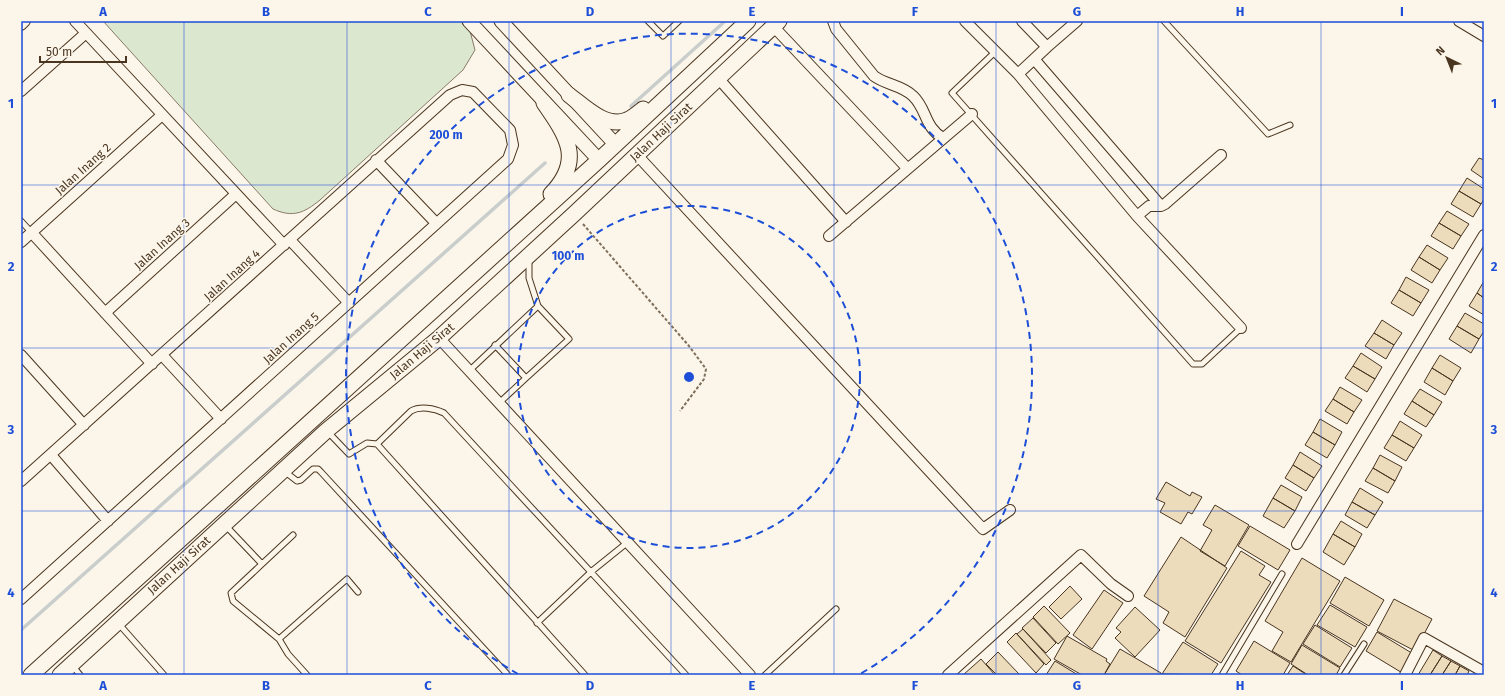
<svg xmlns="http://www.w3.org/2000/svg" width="1505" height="696" font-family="'Fira Sans',sans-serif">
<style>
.green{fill:#dce7d0;stroke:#887966}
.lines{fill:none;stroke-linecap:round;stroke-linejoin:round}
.stream{stroke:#c9cecd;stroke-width:3.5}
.building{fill:#ecdcbc;stroke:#4a3520}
.service-casing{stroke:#4a3520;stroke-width:7}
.minor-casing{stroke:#4a3520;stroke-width:12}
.tertiary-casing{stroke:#4a3520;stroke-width:15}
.secondary-casing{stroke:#4a3520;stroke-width:17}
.path{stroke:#7f6f5c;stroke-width:2;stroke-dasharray:3 2;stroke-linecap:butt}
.service{stroke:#fbf6e9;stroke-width:5}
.minor{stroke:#fbf6e9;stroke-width:10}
.tertiary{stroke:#fbf6e9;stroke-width:13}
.secondary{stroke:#fbf6e9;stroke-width:15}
.grid{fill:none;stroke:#1d4ed8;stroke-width:1;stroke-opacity:0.55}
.ring{fill:none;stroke:#1d4ed8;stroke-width:2;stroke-dasharray:7 5}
.labels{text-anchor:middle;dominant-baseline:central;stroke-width:3;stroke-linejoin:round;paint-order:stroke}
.street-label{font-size:12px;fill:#4a3520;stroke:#fbf6e9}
.centre{fill:#1d4ed8;stroke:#fbf6e9;stroke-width:2}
.ring-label{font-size:12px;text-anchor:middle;font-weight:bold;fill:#1d4ed8;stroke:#fbf6e9;stroke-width:3;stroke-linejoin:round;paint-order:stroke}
.neatline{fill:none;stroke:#1d4ed8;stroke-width:1.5}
.grid-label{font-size:13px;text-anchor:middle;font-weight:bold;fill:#1d4ed8}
</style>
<rect width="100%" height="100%" fill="#fbf6e9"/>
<path class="green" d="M 103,21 L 461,21 L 470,31 L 475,50 L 463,70 L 320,200 C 304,213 293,218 273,209 Z"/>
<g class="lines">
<path class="stream" d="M 631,106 L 723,23
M 21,630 L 545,163"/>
</g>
<path class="building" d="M 1479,158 L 1484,160 L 1484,179 L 1471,170 Z
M 1467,178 L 1484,189 L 1484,199 L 1481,204 L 1459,191 Z
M 1459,191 L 1481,204 L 1473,217 L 1451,204 Z
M 1447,211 L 1469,224 L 1461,236 L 1439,223 Z
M 1439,223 L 1461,236 L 1453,249 L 1431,236 Z
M 1427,245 L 1448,258 L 1440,270 L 1419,257 Z
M 1419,257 L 1440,270 L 1432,283 L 1411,270 Z
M 1406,277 L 1429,290 L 1421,303 L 1399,290 Z
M 1484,281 L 1484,298 L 1477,293 Z
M 1399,290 L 1421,303 L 1413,316 L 1391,303 Z
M 1477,293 L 1484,298 L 1484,315 L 1469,306 Z
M 1465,313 L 1484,324 L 1484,331 L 1479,339 L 1457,326 Z
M 1382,320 L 1402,333 L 1394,345 L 1374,333 Z
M 1457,326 L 1479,339 L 1471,353 L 1449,339 Z
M 1374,333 L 1394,345 L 1386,359 L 1365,346 Z
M 1361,353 L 1382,367 L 1375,379 L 1353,366 Z
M 1440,355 L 1461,368 L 1453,381 L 1432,368 Z
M 1353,366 L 1375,379 L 1367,392 L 1345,378 Z
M 1432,368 L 1453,381 L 1445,395 L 1424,382 Z
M 1340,387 L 1362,400 L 1354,412 L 1333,399 Z
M 1420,389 L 1442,402 L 1434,415 L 1412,401 Z
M 1333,399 L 1354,412 L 1347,424 L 1325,411 Z
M 1412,401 L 1434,415 L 1426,427 L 1404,414 Z
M 1320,419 L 1342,432 L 1335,445 L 1313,432 Z
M 1400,421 L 1422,435 L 1414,448 L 1392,435 Z
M 1313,432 L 1335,445 L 1327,458 L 1305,445 Z
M 1392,435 L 1414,448 L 1406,461 L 1384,448 Z
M 1300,452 L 1322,466 L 1314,478 L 1293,465 Z
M 1380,455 L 1402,467 L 1395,481 L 1373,468 Z
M 1293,465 L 1314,478 L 1306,491 L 1285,478 Z
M 1373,468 L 1395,481 L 1388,493 L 1365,481 Z
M 1166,482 L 1190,496 L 1192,492 L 1202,497 L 1192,514 L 1188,512 L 1181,524 L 1160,512 L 1165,503 L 1156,499 Z
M 1281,485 L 1302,497 L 1295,511 L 1273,498 Z
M 1360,488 L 1383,502 L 1375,515 L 1352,502 Z
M 1273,498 L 1295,511 L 1284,528 L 1263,516 Z
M 1352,502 L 1375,515 L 1367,528 L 1345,515 Z
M 1215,505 L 1249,525 L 1225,566 L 1200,551 L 1212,530 L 1203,525 Z
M 1341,521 L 1362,534 L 1355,547 L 1333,534 Z
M 1250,526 L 1290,550 L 1278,570 L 1238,546 Z
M 1333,534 L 1355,547 L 1344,565 L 1323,552 Z
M 1181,537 L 1227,568 L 1185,637 L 1163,623 L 1169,612 L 1144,596 Z
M 1241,551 L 1265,566 L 1259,575 L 1271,582 L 1221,663 L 1185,641 Z
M 1302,558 L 1340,581 L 1291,662 L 1272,651 L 1283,632 L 1265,621 Z
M 1345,577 L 1384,600 L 1369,626 L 1330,603 Z
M 1070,586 L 1082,599 L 1061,619 L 1049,607 Z
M 1104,590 L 1123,603 L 1092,649 L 1073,635 Z
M 1394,599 L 1432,619 L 1415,651 L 1377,631 Z
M 1330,605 L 1367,627 L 1355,647 L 1317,625 Z
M 1044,606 L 1070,633 L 1058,644 L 1033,617 Z
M 1135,607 L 1160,630 L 1135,657 L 1115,638 L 1121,632 L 1116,628 Z
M 1033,618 L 1056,643 L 1046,653 L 1022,628 Z
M 1315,625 L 1352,648 L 1340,667 L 1303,644 Z
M 1023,629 L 1051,660 L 1046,665 L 1017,634 Z
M 1377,632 L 1415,655 L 1404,674 L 1366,651 Z
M 1016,633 L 1044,664 L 1036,673 L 1007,642 Z
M 1067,636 L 1107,659 L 1106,661 L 1110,664 L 1104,675 L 1082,675 L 1054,659 Z
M 1254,641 L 1290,663 L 1283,675 L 1242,675 L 1236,671 Z
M 1183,642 L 1218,664 L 1211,675 L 1162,674 Z
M 1302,645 L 1340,668 L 1336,675 L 1308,675 L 1291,664 Z
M 1120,649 L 1161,673 L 1161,675 L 1104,675 Z
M 1433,650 L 1442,656 L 1430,675 L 1418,675 Z
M 998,652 L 1020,675 L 997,675 L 986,664 Z
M 1442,656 L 1451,661 L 1442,675 L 1430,675 Z
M 981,659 L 995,675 L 963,675 Z
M 1055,661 L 1078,675 L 1046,675 Z
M 1451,661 L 1460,666 L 1455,675 L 1442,675 Z
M 1293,666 L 1307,675 L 1287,675 Z
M 1460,666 L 1469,671 L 1467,675 L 1455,675 Z"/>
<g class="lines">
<defs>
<path id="service" d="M 648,21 L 663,36 L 679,21
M 1164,21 L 1268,134 L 1290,125
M 995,52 L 952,93 L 1193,364 L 1202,364 L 1241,328
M 21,221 L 32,233
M 495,345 L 526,378 L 569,339 L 538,306 L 529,278 L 529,258
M 469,371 L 538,306
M 499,403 L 526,378
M 327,431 L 349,454 L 367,443 L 377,444 L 585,675
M 377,444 L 411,411 C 420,406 434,408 444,413 L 686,675
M 284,471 L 297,481 L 301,480 L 313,469 L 318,469 L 321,472 L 508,675
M 225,525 L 262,564 L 231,593 L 233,601 L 279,639 L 347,579 L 358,592
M 262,564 L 293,535
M 118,623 L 164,675
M 537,623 L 592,571 L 628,542
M 279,639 L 288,654 L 307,675
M 72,665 L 80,675
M 765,675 L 836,609
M 1222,675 L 1282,574
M 1344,675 L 1364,644"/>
<path id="minor" d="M 75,21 L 284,245
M 833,21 L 836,29 L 874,76 C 886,85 902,85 913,96 C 927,109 924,127 943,138
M 965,21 L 1018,74 L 1137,216 L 1241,328
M 1022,21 L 1047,47 L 1077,21
M 1459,21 L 1484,36
M 21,25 L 25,21
M 773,26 L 907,168
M 1034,59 L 1161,206
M 1018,74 L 1047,47
M 718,78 L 846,222
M 21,91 L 86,33
M 637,155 L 983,529 L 1010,510
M 376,160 L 436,223
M 1137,216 L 1149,206 L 1161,206 L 1165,204 L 1221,155
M 32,233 L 152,364
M 829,236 L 972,114
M 290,240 L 349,303
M 21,242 L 162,115
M 105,313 L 236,194
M 439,338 L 750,675
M 21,355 L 84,425
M 162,355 L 221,419
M 51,455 L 108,521
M 21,481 L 450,95 L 462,90 L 473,92 L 510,130 L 513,145 L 508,159 L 21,599
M 1297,544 L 1484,235
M 948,675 L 1081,555 L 1111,584 L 1128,596
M 1405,675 L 1424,638 L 1484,672"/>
<path id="tertiary" d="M 469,21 L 599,160
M 501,21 L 616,145"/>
<path id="secondary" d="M 569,95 C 584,106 606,129 627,120 C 632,118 638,113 643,109
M 544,103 C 567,136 584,160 551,194
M 31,675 L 599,160 L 748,21
M 60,675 L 326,431 L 439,338 L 574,214 L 779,21"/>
</defs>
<use href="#service" class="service-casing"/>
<use href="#minor" class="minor-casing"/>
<use href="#tertiary" class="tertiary-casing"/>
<use href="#secondary" class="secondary-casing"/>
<path class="path" d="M 583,224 L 689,346 L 706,369 L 704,379 L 680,411"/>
<use href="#service" class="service"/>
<use href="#minor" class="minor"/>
<use href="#tertiary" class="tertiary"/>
<use href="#secondary" class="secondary"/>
</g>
<path class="grid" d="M 184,21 L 184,675M 347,21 L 347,675M 509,21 L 509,675M 671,21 L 671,675M 834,21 L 834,675M 996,21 L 996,675M 1158,21 L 1158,675M 1321,21 L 1321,675M 21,185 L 1484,185M 21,348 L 1484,348M 21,511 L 1484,511"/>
<g class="ring">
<circle cx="689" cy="377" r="171"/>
<path d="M518 674A343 343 0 1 1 860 674"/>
</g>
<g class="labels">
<g class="street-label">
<text transform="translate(661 132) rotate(-43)">Jalan Haji Sirat</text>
<text transform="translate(83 169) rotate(-42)">Jalan Inang 2</text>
<text transform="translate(162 244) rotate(-42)">Jalan Inang 3</text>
<text transform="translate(232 275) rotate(-42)">Jalan Inang 4</text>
<text transform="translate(291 338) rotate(-42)">Jalan Inang 5</text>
<text transform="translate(422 351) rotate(-40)">Jalan Haji Sirat</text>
<text transform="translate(179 565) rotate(-42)">Jalan Haji Sirat</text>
</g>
</g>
<circle cx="689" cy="377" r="6" class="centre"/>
<g class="ring-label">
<text x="446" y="139">200 m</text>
<text x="568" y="260">100 m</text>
</g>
<rect width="1505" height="696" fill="none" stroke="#fbf6e9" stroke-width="44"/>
<g transform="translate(1447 58) rotate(317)" stroke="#fbf6e9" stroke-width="3" paint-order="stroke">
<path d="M0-3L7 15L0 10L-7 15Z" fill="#4a3520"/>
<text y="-6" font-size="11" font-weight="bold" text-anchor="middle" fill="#4a3520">N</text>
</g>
<path d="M40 56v6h86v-6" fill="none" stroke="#4a3520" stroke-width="2"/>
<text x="46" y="56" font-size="12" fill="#4a3520" stroke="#fbf6e9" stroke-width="3" paint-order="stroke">50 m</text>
<rect x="22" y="22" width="1461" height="652" class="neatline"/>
<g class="grid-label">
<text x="103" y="16">A</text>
<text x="266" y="16">B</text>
<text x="428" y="16">C</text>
<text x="590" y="16">D</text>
<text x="752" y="16">E</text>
<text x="915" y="16">F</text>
<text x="1077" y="16">G</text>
<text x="1240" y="16">H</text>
<text x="1402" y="16">I</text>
<text x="11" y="108">1</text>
<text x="1494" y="108">1</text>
<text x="11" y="271">2</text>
<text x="1494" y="271">2</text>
<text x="11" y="434">3</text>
<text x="1494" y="434">3</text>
<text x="11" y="597">4</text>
<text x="1494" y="597">4</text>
<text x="103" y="690">A</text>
<text x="266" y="690">B</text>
<text x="428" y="690">C</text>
<text x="590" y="690">D</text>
<text x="752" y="690">E</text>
<text x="915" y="690">F</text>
<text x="1077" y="690">G</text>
<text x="1240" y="690">H</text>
<text x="1402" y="690">I</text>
</g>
</svg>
